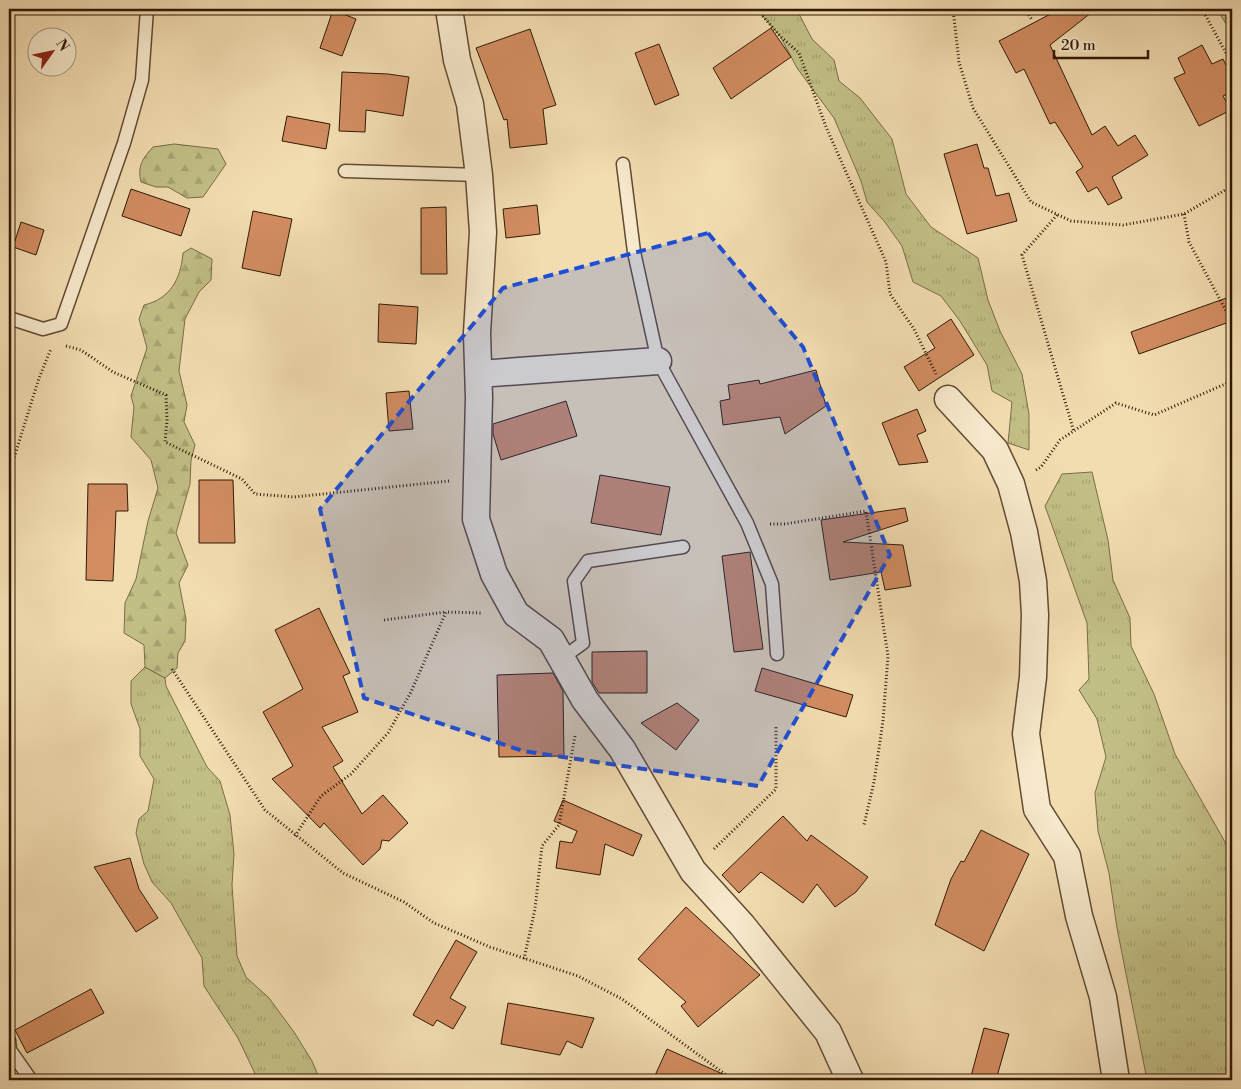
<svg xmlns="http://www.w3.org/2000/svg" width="1241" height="1089" font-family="'Libre Bodoni',serif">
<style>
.grass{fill:url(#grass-tufts);stroke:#7a6c46}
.forest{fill:url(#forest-firs);stroke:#7a6c46}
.building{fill:#d28d61;stroke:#311907}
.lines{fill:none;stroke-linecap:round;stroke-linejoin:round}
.service-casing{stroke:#614a32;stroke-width:15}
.minor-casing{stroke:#614a32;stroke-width:29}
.path{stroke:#311907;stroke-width:3;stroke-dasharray:1 2.5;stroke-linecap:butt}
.service{stroke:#f7e9cc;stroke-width:12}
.minor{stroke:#f7e9cc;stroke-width:26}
.marked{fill:#1d4ed8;fill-opacity:0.2;stroke:#1d4ed8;stroke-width:4;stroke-dasharray:10 6;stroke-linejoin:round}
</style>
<defs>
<pattern id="grass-tufts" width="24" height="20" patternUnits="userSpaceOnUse" patternTransform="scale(1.25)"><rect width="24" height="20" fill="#c2bf86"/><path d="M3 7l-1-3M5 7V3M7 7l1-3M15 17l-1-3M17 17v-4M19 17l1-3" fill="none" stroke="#a7a472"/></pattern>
<pattern id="forest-firs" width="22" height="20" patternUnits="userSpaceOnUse" patternTransform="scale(1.25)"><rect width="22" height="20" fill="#c2bf86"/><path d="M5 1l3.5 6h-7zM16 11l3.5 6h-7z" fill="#a7a472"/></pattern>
</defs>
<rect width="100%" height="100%" fill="#f2ddb1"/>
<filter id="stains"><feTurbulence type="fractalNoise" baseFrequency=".004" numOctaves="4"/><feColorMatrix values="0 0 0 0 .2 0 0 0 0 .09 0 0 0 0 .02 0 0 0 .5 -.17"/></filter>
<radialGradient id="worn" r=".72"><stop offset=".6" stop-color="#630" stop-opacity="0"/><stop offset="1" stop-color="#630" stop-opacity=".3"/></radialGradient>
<path class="grass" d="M 747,9 L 797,10 L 812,39 L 834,60 L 839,81 L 860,98 L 892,139 L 906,194 L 931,227 L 978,258 L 988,300 L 1000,331 L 1022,374 L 1029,414 L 1029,450 L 1008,443 L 1012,402 L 992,391 L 987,365 L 960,321 L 941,296 L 913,282 L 902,246 L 884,221 L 867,202 L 861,181 L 834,118 L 797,68 L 780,36 L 761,14 Z
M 1217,9 L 1232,9 L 1232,34 Z
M 1092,472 L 1108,540 L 1113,580 L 1130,618 L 1131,646 L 1154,694 L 1175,754 L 1229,849 L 1232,848 L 1232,1080 L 1147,1080 L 1117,928 L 1109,873 L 1098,831 L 1095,793 L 1106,757 L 1097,719 L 1079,690 L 1089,679 L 1087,623 L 1045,506 L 1062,474 Z
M 145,667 L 165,678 L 166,686 L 207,767 L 220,781 L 230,815 L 234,854 L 232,885 L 237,956 L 246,977 L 269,998 L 294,1032 L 312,1061 L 320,1080 L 258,1080 L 238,1038 L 204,986 L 202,958 L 171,903 L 152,882 L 144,864 L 136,833 L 139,819 L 148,811 L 154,779 L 140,756 L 140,729 L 131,704 L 131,681 Z"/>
<path class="forest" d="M 174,144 L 218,149 L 226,164 L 203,197 L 187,198 L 168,187 L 156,187 L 141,182 C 137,166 143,158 153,147 Z
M 191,248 L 212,259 L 211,280 L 199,292 L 185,319 L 179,371 L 187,405 L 184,422 L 195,445 L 191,460 L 190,484 L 176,533 L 188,565 L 179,583 L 186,619 L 185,641 L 178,653 L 177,668 L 165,678 L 145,667 L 144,645 L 124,633 L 125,603 L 136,579 L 148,521 L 158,488 L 151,460 L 131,437 L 134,407 L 131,396 L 147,348 L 139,319 L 144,305 C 170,299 181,279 183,253 Z"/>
<path class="building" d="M 1060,9 L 1096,9 L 1050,45 L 1092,135 L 1105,126 L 1118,146 L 1135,135 L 1148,155 L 1112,177 L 1122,198 L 1108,205 L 1097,187 L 1088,192 L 1076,172 L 1083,167 L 1055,122 L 1050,124 L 1024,69 L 1016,73 L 999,41 Z
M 333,10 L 356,19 L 342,56 L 320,48 Z
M 771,28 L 791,57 L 731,99 L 713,68 Z
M 530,29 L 556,105 L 543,109 L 547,144 L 510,148 L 507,119 L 504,120 L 476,48 Z
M 659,44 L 679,95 L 655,105 L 635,53 Z
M 1202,45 L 1212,64 L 1223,59 L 1232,77 L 1232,92 L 1223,96 L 1231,110 L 1199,126 L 1174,78 L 1185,73 L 1178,58 Z
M 342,72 L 388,74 L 409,77 L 403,116 L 366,110 L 365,132 L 339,131 Z
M 287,116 L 330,124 L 326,149 L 282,141 Z
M 977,144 L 984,168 L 988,168 L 996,196 L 1009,193 L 1017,221 L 967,234 L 944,154 Z
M 131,189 L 190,209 L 181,236 L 122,216 Z
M 537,205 L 540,234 L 506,238 L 503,209 Z
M 446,207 L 447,274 L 421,274 L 421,208 Z
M 253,211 L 292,219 L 280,276 L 242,268 Z
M 21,222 L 44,230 L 36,255 L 13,247 Z
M 1232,296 L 1232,321 L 1139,354 L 1131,332 Z
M 379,304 L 418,307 L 416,344 L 378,342 Z
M 951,319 L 974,355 L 919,391 L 904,367 L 935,348 L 927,335 Z
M 816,370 L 826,406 L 785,434 L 780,417 L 723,425 L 720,401 L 730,399 L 728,385 L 759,380 L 760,384 Z
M 409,391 L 413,429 L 389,431 L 386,393 Z
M 566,401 L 577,436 L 501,460 L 493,434 L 493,424 Z
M 917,409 L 926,431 L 917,435 L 928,462 L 899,465 L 882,423 Z
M 600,475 L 670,487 L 661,535 L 591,523 Z
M 199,480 L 233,480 L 235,543 L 199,543 Z
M 88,484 L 127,484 L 128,511 L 116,511 L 113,581 L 86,580 Z
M 905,508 L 908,521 L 843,542 L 903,545 L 911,586 L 885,590 L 881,572 L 830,580 L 821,520 Z
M 750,552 L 763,649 L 734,652 L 722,556 Z
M 319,608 L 350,673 L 343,676 L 358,712 L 322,727 L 343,761 L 333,767 L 362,814 L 383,795 L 408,823 L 389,841 L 382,840 L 380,849 L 363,865 L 324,823 L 320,828 L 272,779 L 293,766 L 263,712 L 303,689 L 275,630 Z
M 647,651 L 647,693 L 599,693 L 592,682 L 592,652 Z
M 762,668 L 853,695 L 846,717 L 755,691 Z
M 553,673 L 563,691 L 564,756 L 499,757 L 497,675 Z
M 677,703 L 699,720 L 676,750 L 641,723 Z
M 563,800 L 642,835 L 633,856 L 605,844 L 600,875 L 556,868 L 560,841 L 572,843 L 577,831 L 554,821 Z
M 783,816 L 807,841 L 811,835 L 868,877 L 856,892 L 835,907 L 817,884 L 803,903 L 761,872 L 739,893 L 722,875 Z
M 981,830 L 1029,854 L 984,951 L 935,925 L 951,879 L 961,861 L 964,862 Z
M 130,858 L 139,889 L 158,918 L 136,932 L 94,867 Z
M 686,907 L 760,975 L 698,1027 L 681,1006 L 686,1002 L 638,959 Z
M 456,940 L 477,952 L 450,998 L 466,1007 L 453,1029 L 437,1020 L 433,1026 L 413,1015 Z
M 91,989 L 104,1013 L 27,1053 L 15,1030 Z
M 508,1003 L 594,1018 L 582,1048 L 567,1041 L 560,1055 L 501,1044 Z
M 984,1028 L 1009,1034 L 996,1080 L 970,1080 Z
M 667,1049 L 736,1080 L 653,1080 Z"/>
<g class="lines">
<defs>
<path id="service" d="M 623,164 L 634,252 L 658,361 L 747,523 L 772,584 L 777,654
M 345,171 L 479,175
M 9,318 L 43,329 L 61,324 L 124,143 L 142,80 L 147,9
M 561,659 L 583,643 L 574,581 L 588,561 L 683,547
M 9,1040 L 10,1050 L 31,1080"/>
<path id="minor" d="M 449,9 L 457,60 L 470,104 L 479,175 L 483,232 L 477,333 L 479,398 L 476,519 L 494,574 L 516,614 L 551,640 L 585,700 L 622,749 L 693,871 L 742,925 L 828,1032 L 850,1080
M 479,374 L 658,361
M 948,399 L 995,450 L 1011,484 L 1024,532 L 1033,581 L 1035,615 L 1033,677 L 1026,734 L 1037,809 L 1067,856 L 1079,916 L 1103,997 L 1116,1080"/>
</defs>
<use href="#service" class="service-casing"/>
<use href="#minor" class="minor-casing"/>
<path class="path" d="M 718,9 L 721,11 L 735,9
M 747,9 L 761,14 L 780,36 L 799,53 L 826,127 L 886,262 L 890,294 L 914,329 L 936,374
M 953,9 L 959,62 L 973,108 L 1031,202 L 1071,221 L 1123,225 L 1184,214 L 1232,186
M 1025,9 L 1032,20
M 1202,9 L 1232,64
M 1184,214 L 1189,242 L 1232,322
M 1057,215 L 1022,255 L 1074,432
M 66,346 L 81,350 L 113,372 L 166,395 L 167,420 L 165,442 L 242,479 L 255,494 L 294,497 L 449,481
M 1036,470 L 1041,467 L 1060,440 L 1116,403 L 1154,415 L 1232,381
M 9,474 L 39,378 L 51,349
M 770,524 L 785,524 L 866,511 L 888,656 L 883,721 L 874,782 L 864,825
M 384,620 L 446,612
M 172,669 L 265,810 L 343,873 L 404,902 L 434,923 L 490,947 L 578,976 L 622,999 L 733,1080
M 295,836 L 321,796 L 351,774 L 388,733 L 411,692 L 446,612 L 483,613
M 714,849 L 776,789 L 776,725
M 524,959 L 535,909 L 542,846 L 559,825 L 575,736"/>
<use href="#service" class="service"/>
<use href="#minor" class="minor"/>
</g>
<path class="marked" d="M 708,233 L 803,347 L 890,555 L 758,786 L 523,751 L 364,698 L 320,509 L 503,288 Z"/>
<rect width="1241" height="1089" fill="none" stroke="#f2ddb1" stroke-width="30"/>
<rect x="10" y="10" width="1221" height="1069" fill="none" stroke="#311907" stroke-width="2.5"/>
<rect x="15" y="15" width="1211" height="1059" fill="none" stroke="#311907"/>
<g transform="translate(52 52) rotate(57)"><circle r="24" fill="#f7e9cc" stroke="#a8967d"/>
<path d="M0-4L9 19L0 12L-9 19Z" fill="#8f2418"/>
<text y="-8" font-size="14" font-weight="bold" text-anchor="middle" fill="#311907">N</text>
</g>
<path d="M1054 50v8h94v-8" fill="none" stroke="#311907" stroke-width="2.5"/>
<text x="1061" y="50" font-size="15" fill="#311907" stroke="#f7e9cc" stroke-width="4" paint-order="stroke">20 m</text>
<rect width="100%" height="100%" filter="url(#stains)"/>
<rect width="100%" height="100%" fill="url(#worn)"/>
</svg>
